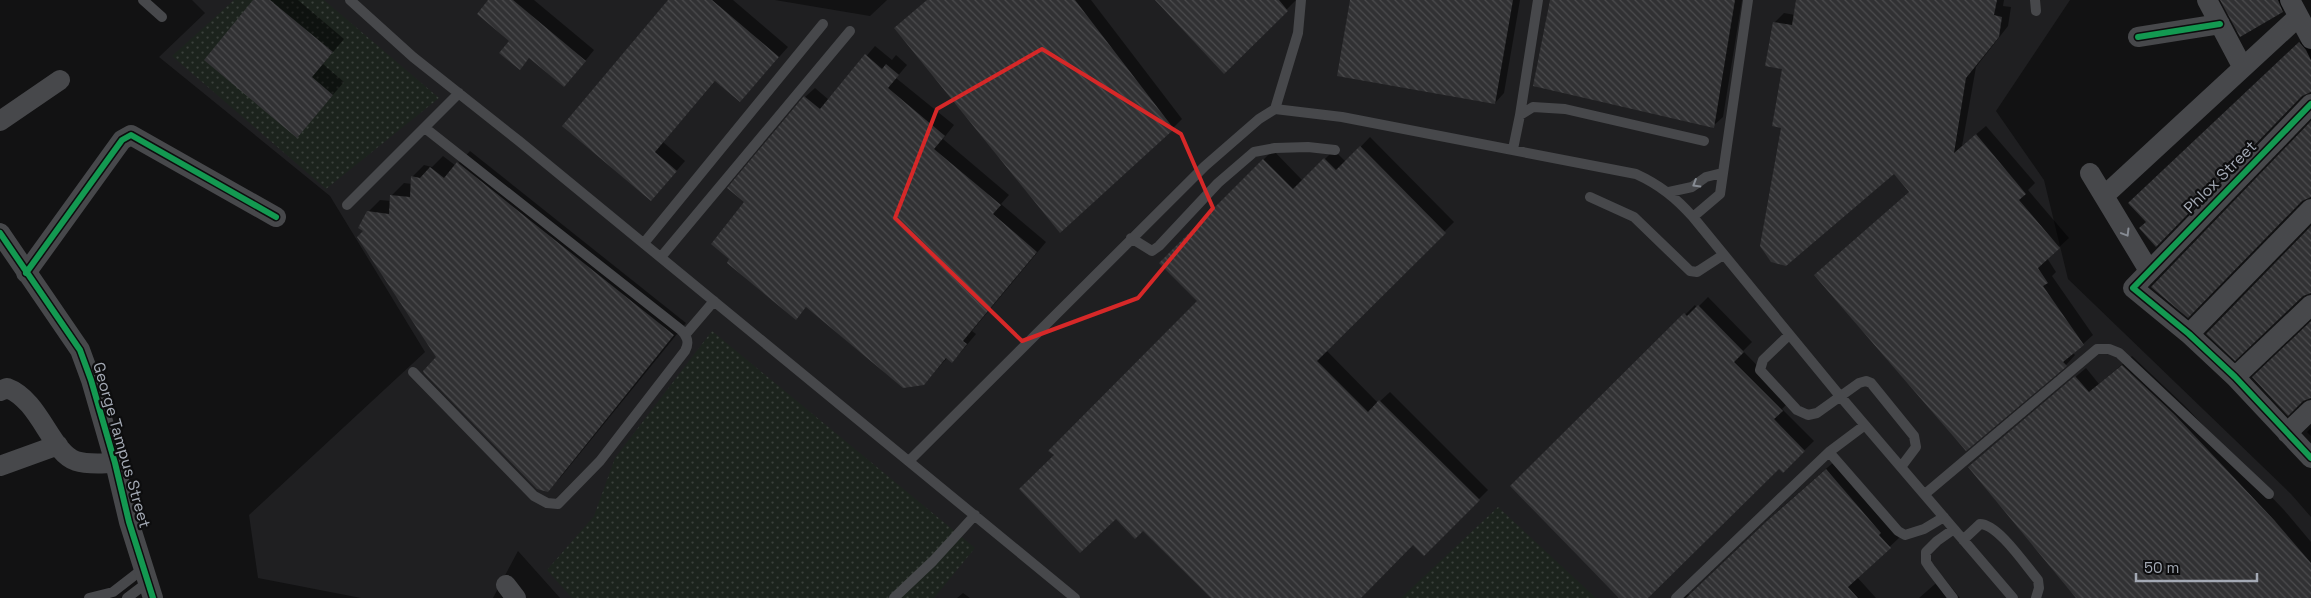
<svg xmlns="http://www.w3.org/2000/svg" width="2311" height="598" font-family="'Space Grotesk',sans-serif">
<style>
.built{fill:#1f1f21}
.grass{fill:url(#grass-dots)}
.shadow{fill:#0007}
.building{fill:url(#building-back-hatch)}
.lines{fill:none;stroke-linecap:round;stroke-linejoin:round}
.lane{stroke:#47484b;stroke-width:10}
.street{stroke:#47484b;stroke-width:20}
.cycleway-casing{stroke:#0d0d0e;stroke-width:9}
.cycleway{stroke:#139951;stroke-width:6}
.oneway{stroke:#878c94}
.marked{fill:none;stroke:#d62828;stroke-width:4;stroke-linejoin:round}
.labels{text-anchor:middle;dominant-baseline:central;stroke-width:4.5;stroke-linejoin:round;paint-order:stroke}
.street-label{font-size:16px;fill:#a3a9b4;stroke:#0d0d0e}
</style>
<defs>
<pattern id="grass-dots" width="8" height="8" patternUnits="userSpaceOnUse" patternTransform="scale(1.25)"><rect width="8" height="8" fill="#1c231d"/><path d="M2 2h.1M6 6h.1" fill="none" stroke="#3a403b" stroke-width="1.8" stroke-linecap="round"/></pattern>
<pattern id="building-back-hatch" width="6" height="6" patternUnits="userSpaceOnUse" patternTransform="scale(1.25)"><rect width="6" height="6" fill="#313133"/><path d="M-1 5l2 2M0 0l6 6M5-1l2 2" fill="none" stroke="#4c4c4e"/></pattern>
</defs>
<rect width="100%" height="100%" fill="#121213"/>
<path class="built" d="M 192,0 L 775,0 L 870,16 L 887,0 L 2070,0 L 1996,111 L 2044,180 L 2068,279 L 2291,494 L 2311,517 L 2311,598 L 560,598 L 518,551 L 493,598 L 361,598 L 258,578 L 249,515 L 425,352 L 330,196 L 159,57 L 205,13 Z"/>
<path class="grass" d="M 234,0 L 324,0 L 439,98 L 326,189 L 172,56 Z
M 712,331 L 975,548 L 934,598 L 572,598 L 547,570 L 594,516 L 615,458 Z
M 1498,507 L 1596,598 L 1401,598 Z"/>
<path class="shadow" d="M 255,0 L 298,0 L 344,39 L 323,64 L 344,82 L 297,136 Z
M 490,0 L 534,0 L 594,50 L 573,76 L 530,57 L 520,68 L 511,41 Z
M 670,0 L 733,0 L 788,47 L 740,101 L 716,80 L 663,142 L 685,161 L 660,190 L 564,126 Z
M 928,0 L 1091,0 L 1182,119 L 1173,128 Z
M 1157,0 L 1296,0 L 1224,73 Z
M 1352,0 L 1520,0 L 1504,93 L 1495,103 Z
M 1551,0 L 1742,0 L 1723,117 L 1713,126 Z
M 1798,0 L 2004,0 L 2003,6 L 2011,7 L 2008,26 L 1976,67 L 1962,146 L 1986,126 L 2035,183 L 2028,190 L 2069,238 L 2047,258 L 2056,272 L 2052,276 L 2093,335 L 2073,353 L 2075,355 L 2066,365 L 1966,449 L 1910,191 L 1894,172 L 1782,127 L 1783,68 L 1774,23 L 1784,13 L 1795,15 Z
M 2222,0 L 2287,0 L 2289,5 L 2282,11 Z
M 2306,37 L 2311,42 L 2311,92 L 2302,95 L 2147,222 L 2136,197 Z
M 875,46 L 892,60 L 896,55 L 907,65 L 896,78 L 954,125 L 943,139 L 1009,195 L 1001,204 L 1046,242 L 972,331 L 976,334 L 961,352 L 952,361 L 947,358 L 924,384 L 807,306 L 796,318 L 746,202 L 805,97 L 815,88 L 829,100 Z
M 1370,137 L 1454,222 L 1326,350 L 1378,403 L 1390,392 L 1488,490 L 1424,554 L 1414,543 L 1360,598 L 1213,598 L 1143,529 L 1056,455 L 1199,301 L 1161,263 L 1273,150 L 1303,181 L 1334,150 L 1346,162 Z
M 470,151 L 686,323 L 560,478 L 547,490 L 365,230 L 368,212 L 380,200 L 391,201 L 392,195 L 404,183 L 412,184 L 412,177 L 424,165 L 432,167 L 443,156 L 456,166 Z
M 1708,297 L 1752,342 L 1743,351 L 1791,400 L 1782,409 L 1814,441 L 1783,471 L 1779,467 L 1647,598 L 1621,598 L 1512,486 L 1695,305 L 1697,308 Z
M 2132,356 L 2185,406 L 2284,510 L 2311,542 L 2311,598 L 2078,598 L 1969,467 L 2086,368 L 2099,384 Z
M 2311,428 L 2311,436 L 2307,432 Z
M 1836,460 L 1899,538 L 1857,577 L 1876,598 L 1679,598 L 1683,595 L 1692,594 L 1778,511 Z
M 1943,577 L 1960,598 L 1919,598 Z
M 963,593 L 970,598 L 957,598 Z"/>
<path class="building" d="M 253,0 L 270,0 L 333,52 L 312,77 L 333,95 L 297,138 L 204,60 Z
M 488,0 L 513,0 L 586,61 L 564,87 L 529,58 L 520,70 L 499,53 L 509,41 L 477,14 Z
M 668,0 L 712,0 L 779,57 L 740,102 L 715,81 L 655,152 L 677,171 L 651,201 L 562,126 Z
M 927,0 L 1075,0 L 1174,129 L 1060,233 L 894,28 Z
M 1155,0 L 1279,0 L 1288,11 L 1224,74 Z
M 1350,0 L 1513,0 L 1495,104 L 1337,76 Z
M 1550,0 L 1735,0 L 1714,128 L 1533,86 Z
M 1796,0 L 1997,0 L 1994,15 L 2002,17 L 1999,37 L 1966,78 L 1954,153 L 1976,134 L 2026,194 L 2019,200 L 2060,248 L 2038,268 L 2048,283 L 2043,286 L 2084,345 L 2063,362 L 2067,366 L 1966,451 L 1814,275 L 1909,192 L 1894,174 L 1786,266 L 1771,262 L 1760,246 L 1781,128 L 1772,126 L 1782,69 L 1765,66 L 1773,22 L 1792,25 Z
M 2220,0 L 2278,0 L 2283,12 L 2240,37 Z
M 2299,42 L 2306,50 L 2311,60 L 2311,92 L 2302,96 L 2156,247 L 2139,228 L 2146,222 L 2128,203 Z
M 865,54 L 882,69 L 886,64 L 899,75 L 888,88 L 945,136 L 934,149 L 1001,205 L 993,214 L 1037,252 L 963,341 L 967,344 L 952,363 L 946,358 L 924,385 L 903,388 L 806,307 L 796,320 L 727,263 L 729,259 L 711,244 L 744,202 L 727,188 L 804,96 L 820,109 Z
M 2311,121 L 2311,197 L 2302,201 L 2188,318 L 2151,287 Z
M 1360,146 L 1446,233 L 1317,361 L 1368,412 L 1379,400 L 1480,500 L 1424,556 L 1413,545 L 1361,598 L 1211,598 L 1143,531 L 1135,539 L 1116,519 L 1080,553 L 1019,489 L 1054,455 L 1048,451 L 1197,301 L 1159,263 L 1263,159 L 1293,189 L 1324,158 L 1336,170 Z
M 457,162 L 674,335 L 548,492 L 537,489 L 424,373 L 423,371 L 436,357 L 357,237 L 363,231 L 358,228 L 367,211 L 389,214 L 390,195 L 410,197 L 411,176 L 420,178 L 430,167 L 444,178 Z
M 2311,226 L 2311,293 L 2303,296 L 2235,361 L 2206,334 Z
M 1698,305 L 1744,352 L 1734,362 L 1783,411 L 1774,419 L 1805,451 L 1783,473 L 1779,469 L 1648,598 L 1619,598 L 1510,486 L 1684,313 L 1687,316 Z
M 2311,321 L 2311,398 L 2303,401 L 2288,416 L 2252,377 Z
M 2122,365 L 2175,415 L 2274,520 L 2311,563 L 2311,598 L 2076,598 L 1968,467 L 2075,376 L 2089,392 Z
M 1826,469 L 1881,533 L 1879,535 L 1891,548 L 1848,587 L 1858,598 L 1686,598 L 1767,521 Z"/>
<g class="lines">
<path class="lane" d="M 143,0 L 162,17
M 350,0 L 413,57 L 519,141 L 1075,598
M 2035,0 L 2036,11
M 1275,109 L 1298,33 L 1301,0
M 1520,115 L 1538,0
M 1513,149 L 1520,115 L 1533,107 L 1565,109 L 1704,141
M 1669,192 L 1692,187 L 1706,177 L 1722,173
M 1590,197 L 1634,217 L 1690,271 L 1697,272 L 1723,255
M 347,205 L 459,93
M 1693,217 L 1720,194 L 1748,0
M 1131,238 L 1152,251 L 1159,246 L 1218,183 L 1254,152 L 1275,148 L 1308,147 L 1335,150
M 644,243 L 823,24
M 661,257 L 850,31
M 685,335 L 714,301
M 1789,335 L 1763,360 L 1760,370 L 1797,410 L 1808,415 L 1817,413 L 1859,383 L 1866,381 L 1871,383 L 1914,436 L 1916,447 L 1901,467
M 413,372 L 534,496 L 547,503 L 558,504 L 600,461 L 685,351 C 690,342 687,336 681,330 L 425,128
M 1865,425 L 1829,452 L 1898,531 L 1905,535 L 1924,529 L 1944,517
M 909,461 L 1205,166 L 1259,119 L 1275,109 L 1342,117 L 1636,174 C 1660,185 1676,198 1693,217 L 1840,396 L 2013,598
M 1925,494 L 2097,349 L 2109,349 L 2119,353 L 2269,494
M 1963,540 L 1980,524 C 1998,524 2026,566 2038,580 L 2039,588 L 2036,598
M 89,598 L 113,592 L 144,568
M 127,598 L 148,582
M 894,598 L 933,561 L 975,515
M 1676,598 L 1829,452
M 1953,598 L 1930,568 L 1926,562 L 1926,552 L 1937,541 L 1954,529"/>
<path class="street" d="M 2207,0 L 2243,68
M 2290,0 L 2311,39
M 2138,37 L 2220,24
M 2311,104 L 2133,288 L 2189,334 L 2235,377 L 2311,458
M 0,121 L 60,80
M 2090,173 L 2148,269
M 2104,196 L 2298,17
M 0,233 L 80,350 L 91,380 L 115,463 L 129,522 L 153,598
M 26,273 L 122,140 L 131,135 L 276,217
M 2189,334 L 2311,209
M 2235,377 L 2311,305
M 0,391 L 7,388 C 40,400 51,453 76,461 C 88,465 103,463 115,463
M 2287,433 L 2311,410
M 0,466 L 58,445
M 506,585 L 516,598"/>
<defs>
<path id="cycleway" d="M 2138,37 L 2220,24
M 2311,104 L 2133,288 L 2189,334 L 2235,377 L 2311,458
M 0,233 L 80,350 L 91,380 L 115,463 L 129,522 L 153,598
M 26,273 L 122,140 L 131,135 L 276,217"/>
</defs>
<use href="#cycleway" class="cycleway-casing"/>
<use href="#cycleway" class="cycleway"/>
</g>
<defs><path id="oneway-chevron" d="M-2-3.5L2.5 0L-2 3.5" fill="none" stroke-width="1.6" stroke-linecap="round" stroke-linejoin="round" transform="scale(1.25)"/></defs>
<g class="oneway">
<use href="#oneway-chevron" transform="translate(1696 184) rotate(149)"/>
<use href="#oneway-chevron" transform="translate(2126 233) rotate(59)"/>
</g>
<path class="marked" d="M 1042,49 L 1181,134 L 1213,208 L 1138,298 L 1022,341 L 895,218 L 937,109 Z"/>
<g class="labels">
<g class="street-label">
<text transform="translate(2220 177) rotate(-45)">Phlox Street</text>
<text transform="translate(122 445) rotate(74)">George Tampus Street</text>
</g>
</g>
<path d="M2136 573v8h121v-8" fill="none" stroke="#a3a9b4" stroke-width="2.5"/>
<text x="2144" y="573" font-size="15" fill="#a3a9b4" stroke="#0d0d0e" stroke-width="4" paint-order="stroke">50 m</text>
</svg>
